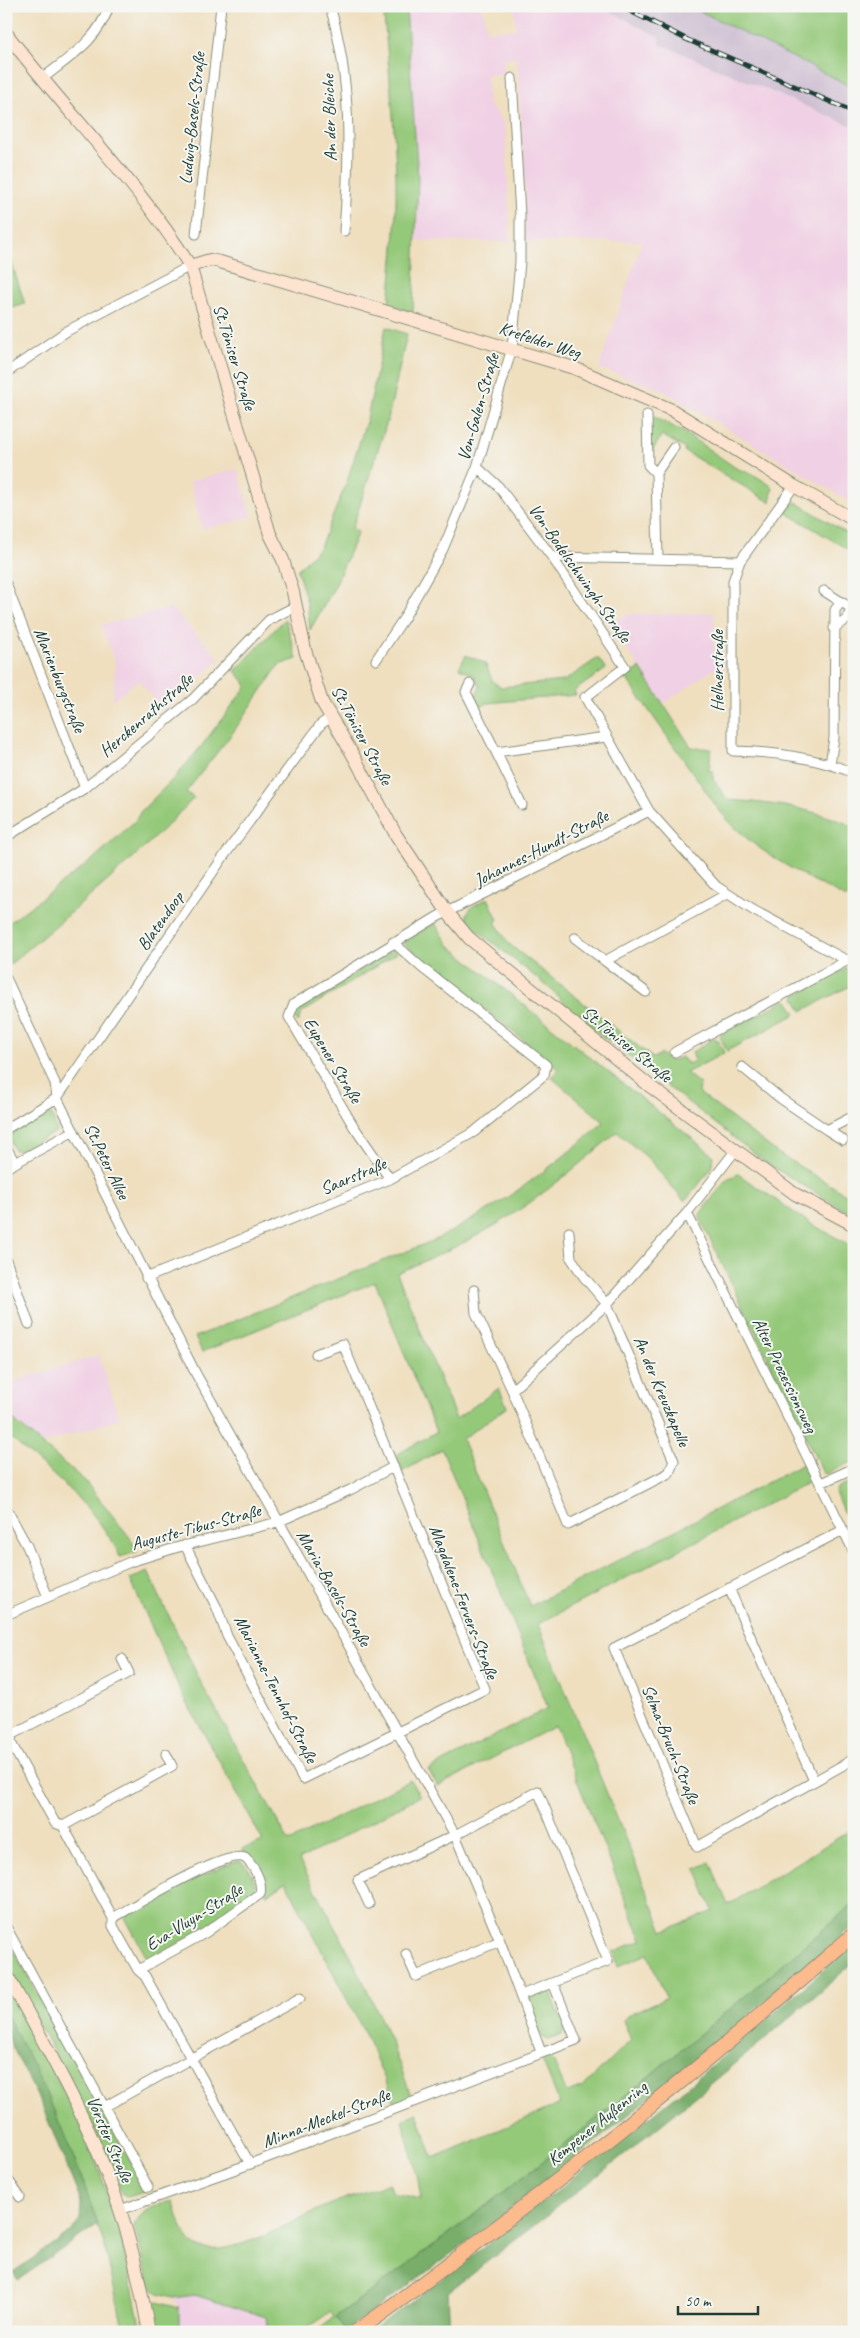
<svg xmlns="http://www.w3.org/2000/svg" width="860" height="2338" font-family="Caveat,sans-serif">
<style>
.built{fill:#f0d0e4}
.industrial{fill:#cebed1}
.green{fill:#95c97a;stroke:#5a8357}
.forest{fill:#78ad6a;stroke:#4c754f}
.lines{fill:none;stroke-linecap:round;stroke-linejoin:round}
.street-casing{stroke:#878e7a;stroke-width:11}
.secondary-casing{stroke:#878e7a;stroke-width:14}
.primary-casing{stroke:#878e7a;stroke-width:16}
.street{stroke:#fff;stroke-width:9}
.secondary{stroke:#fde4d1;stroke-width:12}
.primary{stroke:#fbbb8c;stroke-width:14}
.rail-casing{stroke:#1f3d34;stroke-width:5}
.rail{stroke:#f6f6f2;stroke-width:3;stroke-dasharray:9;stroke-linecap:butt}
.labels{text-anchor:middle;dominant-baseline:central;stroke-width:4;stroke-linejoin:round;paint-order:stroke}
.street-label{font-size:18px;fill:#1f3d34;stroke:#f6f6f2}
</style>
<rect width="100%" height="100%" fill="#f6f6f2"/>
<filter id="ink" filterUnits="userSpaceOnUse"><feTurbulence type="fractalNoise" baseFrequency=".02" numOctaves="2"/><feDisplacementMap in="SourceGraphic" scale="10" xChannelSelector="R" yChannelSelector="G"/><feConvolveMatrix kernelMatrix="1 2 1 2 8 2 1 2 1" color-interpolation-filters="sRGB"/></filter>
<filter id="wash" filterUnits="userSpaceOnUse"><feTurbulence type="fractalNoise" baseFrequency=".0096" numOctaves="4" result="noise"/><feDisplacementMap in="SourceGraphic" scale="20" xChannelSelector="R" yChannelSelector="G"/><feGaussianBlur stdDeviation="1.12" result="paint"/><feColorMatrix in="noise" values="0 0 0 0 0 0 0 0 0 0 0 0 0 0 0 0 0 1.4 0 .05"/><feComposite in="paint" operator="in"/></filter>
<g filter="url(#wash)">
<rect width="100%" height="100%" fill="#efdfbf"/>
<path class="built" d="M 439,6 L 474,6 L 483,10 L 487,31 L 516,29 L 514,6 L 600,6 L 661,38 L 660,44 L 852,126 L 854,122 L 854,504 L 661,389 L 599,368 L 642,241 L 525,242 L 525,181 L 517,58 L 503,59 L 503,74 L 486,75 L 488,104 L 502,120 L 506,133 L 510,242 L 417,241 L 418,178 L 406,8 Z
M 237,469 L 252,517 L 202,529 L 190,481 Z
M 171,608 L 220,659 L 164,710 L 138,680 L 113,700 L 115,661 L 101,625 Z
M 714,613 L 714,649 L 723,649 L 724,669 L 714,669 L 664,703 L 609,623 L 630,614 Z
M 99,1355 L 119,1419 L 42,1444 L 6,1414 L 6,1384 Z
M 195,2295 L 266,2317 L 268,2323 L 265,2332 L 177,2332 L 179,2326 L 179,2308 L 173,2298 Z"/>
<path class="industrial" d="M 600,6 L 690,6 L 854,88 L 852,126 L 660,44 L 661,38 Z"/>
<path class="green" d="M 383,6 L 406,6 L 406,8 L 418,178 L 413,312 L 389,304 C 393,262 397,220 396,178 C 395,121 388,63 383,6 Z
M 690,6 L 854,6 L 854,88 Z
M 6,246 L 25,304 L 6,310 Z
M 386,327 L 407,334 L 388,419 L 352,529 L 358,532 L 334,588 L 310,630 L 307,602 L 297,570 L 320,547 L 346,484 L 367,419 Z
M 649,414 L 682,431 L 736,468 L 756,476 L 773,487 L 770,502 L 684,451 L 685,449 L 662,435 L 653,450 L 650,449 Z
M 796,502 L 854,538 L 854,553 L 785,512 L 790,505 Z
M 285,619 L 297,659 L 279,665 L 234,731 L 186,792 L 194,798 C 136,859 72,912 8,966 L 6,925 L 91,861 L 135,821 L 141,811 L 175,777 L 200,748 L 246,687 L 246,684 L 235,671 Z
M 466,655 L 485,663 L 493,682 L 501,687 L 564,681 L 598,658 L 606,669 L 574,691 L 576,695 L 488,703 L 478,708 L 474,700 L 480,687 L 474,675 L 459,668 Z
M 640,668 L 691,747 L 711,749 L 709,771 L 713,771 L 713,779 L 728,800 C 771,803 814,808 854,827 L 854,897 L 844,897 C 798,872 752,851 719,810 L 626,678 Z
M 488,898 L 498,920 L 495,922 L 509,944 L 653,1058 L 661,1054 L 670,1061 L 682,1057 L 688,1064 L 695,1061 L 692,1052 L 714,1038 L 717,1039 L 724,1053 L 686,1073 L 700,1084 L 699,1093 L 779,1154 L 854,1199 L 854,1216 L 765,1162 L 573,1013 L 553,991 L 467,922 L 467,913 L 473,906 Z
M 435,923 L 450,946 L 714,1156 L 712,1168 L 686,1200 L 683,1200 L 649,1159 L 617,1132 C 574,1169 530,1207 480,1234 C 453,1249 425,1261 397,1273 L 456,1419 L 499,1388 L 507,1407 L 462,1439 L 530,1606 L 803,1464 L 811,1481 L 538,1624 L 663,1931 L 713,1911 L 696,1869 L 710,1862 L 728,1905 L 854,1828 L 854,1903 C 686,2048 516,2189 335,2317 L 346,2330 L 314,2332 L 334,2317 L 330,2312 L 301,2332 L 265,2332 L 268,2323 L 266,2317 L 195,2295 L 173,2298 L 159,2294 L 149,2283 L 134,2225 C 144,2208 154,2205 173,2201 C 179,2216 182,2240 198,2247 C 231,2260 297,2218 328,2205 C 348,2197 369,2191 389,2183 L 393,2193 L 421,2199 L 417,2174 L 402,2120 L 417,2113 L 433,2158 L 560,2104 L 542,2060 L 551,2056 L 567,2093 L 583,2087 L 631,2040 L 623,2020 L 632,2013 L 666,1998 L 648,1954 L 618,1966 L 613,1952 L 642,1940 L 555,1726 L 438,1786 L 428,1770 L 548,1708 L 442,1449 L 402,1472 L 396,1455 L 436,1432 L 375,1282 L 202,1352 L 195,1337 L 437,1239 C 499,1207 552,1168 604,1122 L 551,1077 L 559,1069 L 403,943 Z
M 393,950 L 397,953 L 301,1013 L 298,1023 L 294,1017 L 298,1008 Z
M 854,964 L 854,984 L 802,1011 L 795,998 L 796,995 Z
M 786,1000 L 789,1002 L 796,1014 L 727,1051 L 720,1037 L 721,1034 Z
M 47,1114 L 52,1115 L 57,1131 L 22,1150 L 14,1150 L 9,1138 L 15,1131 Z
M 738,1174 L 811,1224 L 854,1247 L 854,1461 L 826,1474 L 823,1473 L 700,1218 L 700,1214 L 727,1179 Z
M 6,1414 L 85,1481 L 131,1539 L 137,1552 L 120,1557 C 99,1509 50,1473 12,1439 L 6,1441 Z
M 847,1483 L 854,1496 L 854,1536 L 835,1493 L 837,1488 Z
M 148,1572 L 202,1685 L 289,1842 L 410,1780 L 420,1796 L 299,1860 C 341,1936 383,2013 411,2096 L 395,2103 L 367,2038 L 286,1882 L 267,1895 C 262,1876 255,1863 242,1849 L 263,1841 L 181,1692 L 130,1579 Z
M 239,1861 C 250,1865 256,1880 255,1891 L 253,1895 L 204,1929 L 148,1960 L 124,1916 L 152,1899 L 232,1862 Z
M 6,1937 L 147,2191 L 128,2197 L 121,2193 L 105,2149 L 6,1962 Z
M 6,1983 C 41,2048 80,2114 104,2184 C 121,2232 132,2282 141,2332 L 124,2332 L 105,2247 L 81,2175 L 51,2104 L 6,2014 Z
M 543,1991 L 551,1993 L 565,2028 L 561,2035 L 549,2040 L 542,2037 L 528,2003 L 531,1995 Z
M 158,2302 L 179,2308 L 179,2326 L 161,2327 L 156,2324 L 153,2305 Z"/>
<path class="forest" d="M 854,1903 L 854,1925 C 689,2067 523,2206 346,2330 L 335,2317 C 516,2189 686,2048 854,1903 Z
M 854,1943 L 854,1962 C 723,2078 586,2186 448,2292 L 450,2332 L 370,2332 C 537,2210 700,2081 854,1943 Z
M 6,2014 C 44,2081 73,2152 98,2224 L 18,2280 L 13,2272 L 71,2232 L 80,2219 L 81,2202 L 43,2108 L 6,2034 Z"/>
</g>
<g filter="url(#ink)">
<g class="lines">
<defs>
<path id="street" d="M 330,6 C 352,82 350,153 344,231
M 42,79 C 69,57 98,41 109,6
M 196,234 L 221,6
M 6,373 L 67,331 L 190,266
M 647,415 L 648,465 L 656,473
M 477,467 L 498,486 L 552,557 L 625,667 L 590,694
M 794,486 L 740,561 L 733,581 L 733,751 C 773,752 817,758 854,773
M 552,557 L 740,561
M 658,559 L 656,473 L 674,447
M 6,584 L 85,788
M 824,591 L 854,610
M 834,628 L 846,620 L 852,609
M 376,660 L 404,618 L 443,549 L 477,467 L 512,348 L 520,262 L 520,215 L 512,78
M 470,684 L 466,692 L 496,752 L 606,737
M 585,697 L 649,811 L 716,886 L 753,910 L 848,961
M 496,752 L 522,805
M 830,764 L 834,738 L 835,610 L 841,602
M 6,837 L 85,788 L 193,699 L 269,620 L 296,606
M 575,938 L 605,961
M 6,978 L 55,1083 L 57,1098 L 196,1374 L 455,1835 L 500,1941 L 541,2052
M 646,992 L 605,961 L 727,894
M 675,1052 L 854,957
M 742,1067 L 780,1098 L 827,1130 L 854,1116
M 6,1129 L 57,1098 L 224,856 L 321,724 L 330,718
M 827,1130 L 843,1140
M 6,1147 L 15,1163
M 6,1168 L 74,1131
M 390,1179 L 354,1127 L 289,1017 L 294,1004 L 437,917 L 649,811
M 687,1213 L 854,1552
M 6,1260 L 29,1324
M 146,1278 L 390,1179 L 474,1132 L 544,1075 L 546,1065 L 421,967 L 393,942
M 474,1290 L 476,1313 L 512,1390 L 568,1525 L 669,1473 L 674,1461 L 607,1304 L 584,1277 L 571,1258 L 569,1232
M 512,1390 L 607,1304 L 687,1213 L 735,1151
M 821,1483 L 854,1468
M 6,1508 L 27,1546 L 48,1597
M 843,1530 L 614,1648 L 697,1847 L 854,1759
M 185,1545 L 217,1608 L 227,1636 L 303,1779 L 485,1689 L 343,1344 L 316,1354
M 729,1588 L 814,1781
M 6,1615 L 130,1562 L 175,1548 L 278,1522 L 350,1490 L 393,1467
M 6,1723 L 12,1734 L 11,1743 L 55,1823 L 63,1826 L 113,1918 L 113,1926 L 138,1970 L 145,1976 L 250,2164
M 9,1736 L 129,1673 L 122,1659
M 63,1826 L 172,1766 L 166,1754
M 369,1904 L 358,1880 L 455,1835 L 538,1791 L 608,1961 L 521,1995
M 113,1918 C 134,1906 226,1849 245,1858 C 254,1866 263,1882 260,1894 L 205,1933 L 138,1970
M 6,1927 L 148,2187
M 406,1954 L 416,1976 L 500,1941
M 106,2106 L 300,1998
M 6,2177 L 20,2197
M 120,2210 L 250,2164 L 576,2040 L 553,1983"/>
<path id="secondary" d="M 6,33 C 65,111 138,182 190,266 L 270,534 L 283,560 L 293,592 L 305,650 L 322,702 L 353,755 L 396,835 L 448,913 L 469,938 L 651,1087 L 795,1194 L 854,1225
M 190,266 L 210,260 L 220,262 L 574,368 L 672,410 L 794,486 L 854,520
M 6,1973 C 48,2050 92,2126 120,2210 C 133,2249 141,2290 149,2332"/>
<path id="primary" d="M 356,2332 C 528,2208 695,2074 854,1934"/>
</defs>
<use href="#street" class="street-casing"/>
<use href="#secondary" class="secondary-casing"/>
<use href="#primary" class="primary-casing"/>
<use href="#street" class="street"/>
<use href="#secondary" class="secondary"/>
<use href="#primary" class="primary"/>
<defs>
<path id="rail" d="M 620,6 L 688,40 L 854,112"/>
</defs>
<use href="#rail" class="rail-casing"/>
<use href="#rail" class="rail"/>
</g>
</g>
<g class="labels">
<g class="street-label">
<text transform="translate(192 118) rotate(-84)">Ludwig-Basels-Straße</text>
<text transform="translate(329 118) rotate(-92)">An der Bleiche</text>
<text transform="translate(540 340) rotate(18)">Krefelder Weg</text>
<text transform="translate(235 357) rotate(73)">St.Töniser Straße</text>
<text transform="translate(478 407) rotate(-74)">Von-Galen-Straße</text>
<text transform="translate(580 573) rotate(55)">Von-Bodelschwingh-Straße</text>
<text transform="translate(717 671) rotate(-90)">Hellnerstraße</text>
<text transform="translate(60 680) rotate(68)">Marienburgstraße</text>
<text transform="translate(146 715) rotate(-41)">Herckenrathstraße</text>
<text transform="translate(362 735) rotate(62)">St.Töniser Straße</text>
<text transform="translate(541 848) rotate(-27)">Johannes-Hundt-Straße</text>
<text transform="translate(160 921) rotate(-55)">Blatendoop</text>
<text transform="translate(627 1044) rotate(39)">St.Töniser Straße</text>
<text transform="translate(333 1060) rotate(59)">Eupener Straße</text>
<text transform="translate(107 1161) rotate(64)">St.Peter Allee</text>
<text transform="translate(353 1176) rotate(-23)">Saarstraße</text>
<text transform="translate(785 1375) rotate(64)">Alter Prozessionsweg</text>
<text transform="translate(662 1391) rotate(67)">An der Kreuzkapelle</text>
<text transform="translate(196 1527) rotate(-15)">Auguste-Tibus-Straße</text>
<text transform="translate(334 1588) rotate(60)">Maria-Basels-Straße</text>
<text transform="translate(464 1602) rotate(69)">Magdalene-Fervers-Straße</text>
<text transform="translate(276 1689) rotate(63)">Marianne-Tennhof-Straße</text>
<text transform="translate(671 1744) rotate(68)">Selma-Bruch-Straße</text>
<text transform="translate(194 1917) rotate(-32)">Eva-Vluyn-Straße</text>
<text transform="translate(326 2118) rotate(-21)">Minna-Meckel-Straße</text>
<text transform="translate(597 2123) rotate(-39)">Kempener Außenring</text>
<text transform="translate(110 2139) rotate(67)">Vorster Straße</text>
</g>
</g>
<rect width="860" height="2338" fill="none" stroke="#f6f6f2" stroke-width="25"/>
<path d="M678 2306v8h80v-8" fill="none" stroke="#1f3d34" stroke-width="2.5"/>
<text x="685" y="2306" font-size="15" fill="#1f3d34" stroke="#f6f6f2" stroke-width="4" paint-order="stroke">50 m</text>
</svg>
